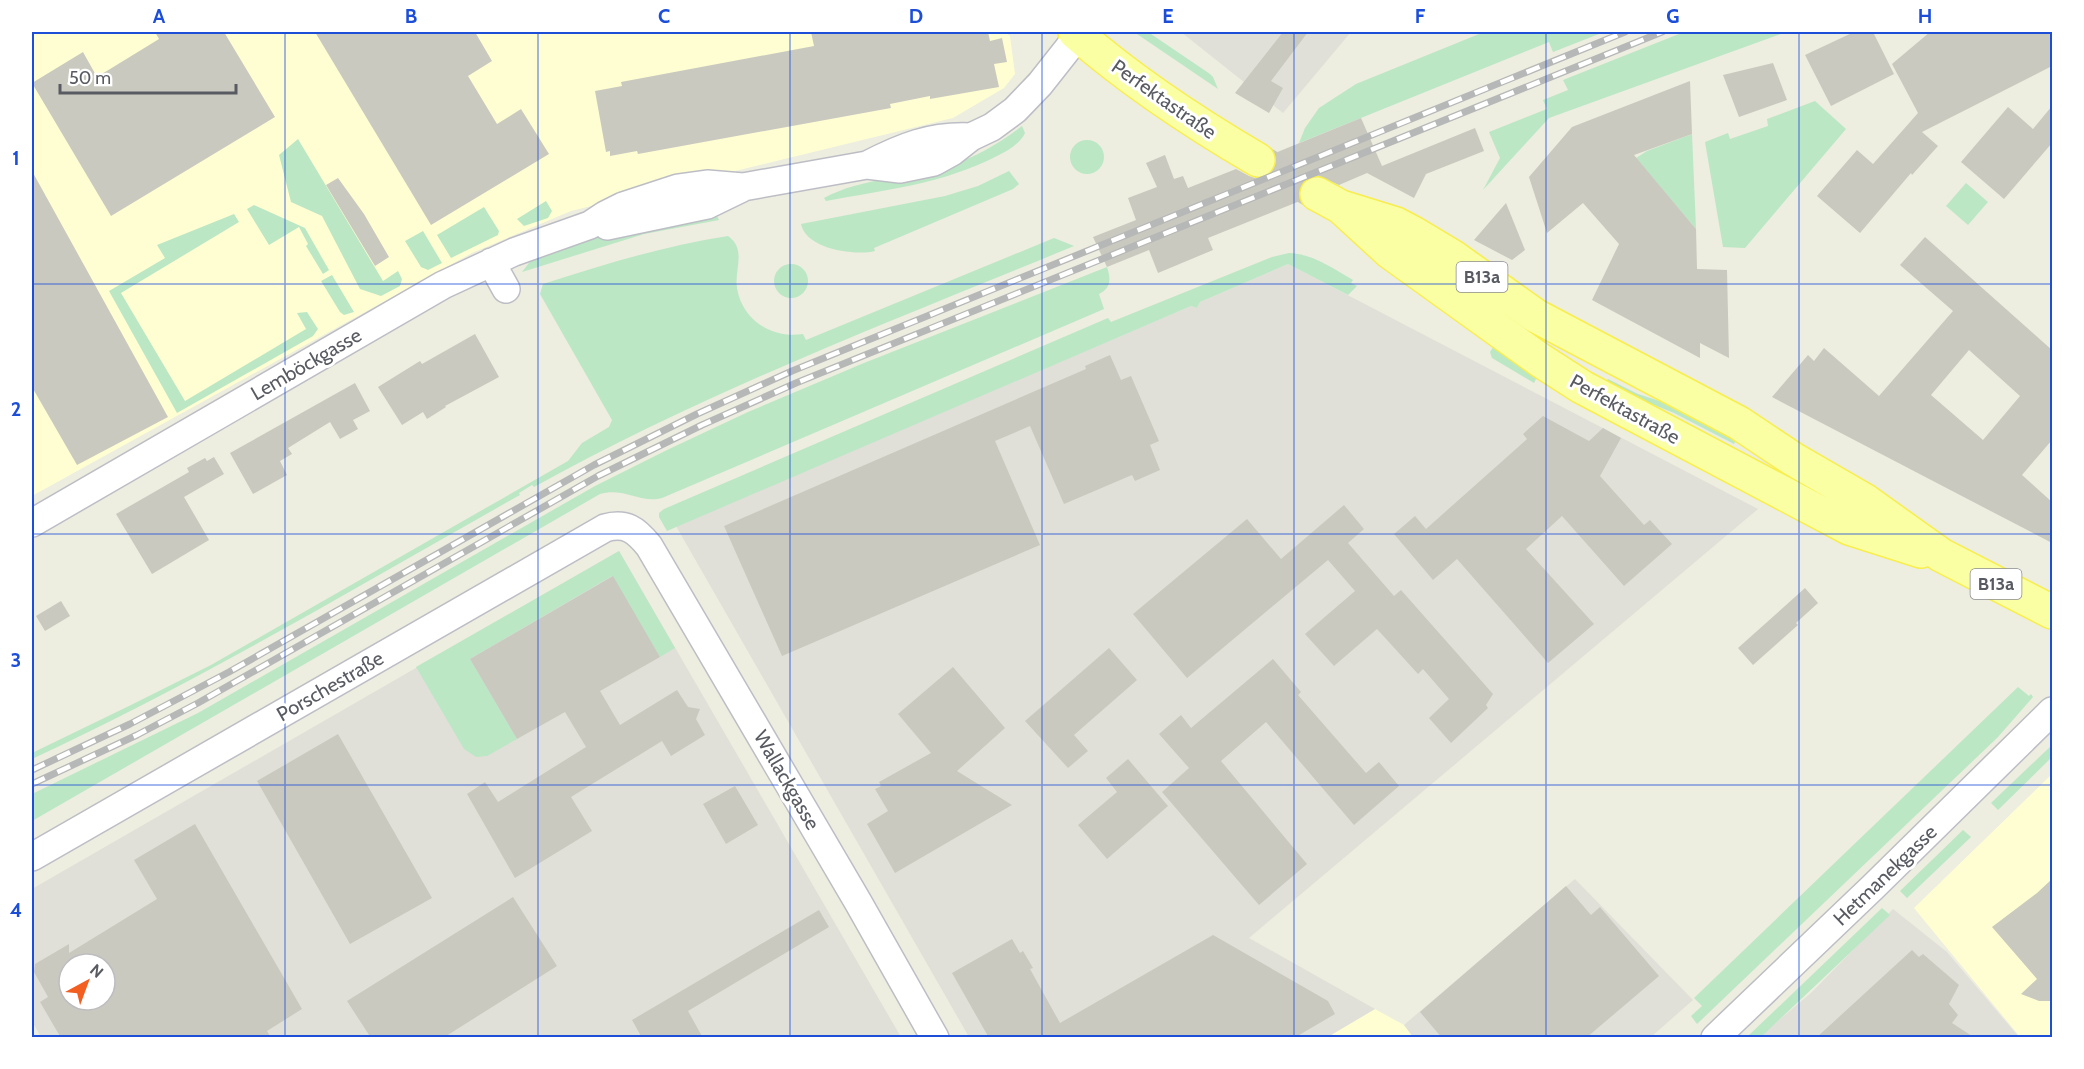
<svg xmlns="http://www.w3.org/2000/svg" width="2084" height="1069" font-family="Cabin,sans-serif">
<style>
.commercial{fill:#fffed3}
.industrial{fill:#e0e0d8;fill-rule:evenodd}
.green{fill:#bbe7c4}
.building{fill:#cac9bf;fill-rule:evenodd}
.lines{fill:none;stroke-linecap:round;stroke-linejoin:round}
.major-tunnel{stroke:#c8c8c0;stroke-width:33;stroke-dasharray:33 16;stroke-linecap:butt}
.minor-casing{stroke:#bdbec5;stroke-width:30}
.major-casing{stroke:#f8ee4e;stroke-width:36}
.minor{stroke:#fff;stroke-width:27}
.major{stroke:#faffa3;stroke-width:33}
.rail-casing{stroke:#b6b7b7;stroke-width:7}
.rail{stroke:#fff;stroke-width:4.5;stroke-dasharray:14;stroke-linecap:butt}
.grid{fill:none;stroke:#1d4ed8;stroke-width:1.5;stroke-opacity:0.55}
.labels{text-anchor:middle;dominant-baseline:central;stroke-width:6;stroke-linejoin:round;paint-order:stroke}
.shield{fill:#fff;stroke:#8b8c91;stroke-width:1.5}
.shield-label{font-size:18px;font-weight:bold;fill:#595b62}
.street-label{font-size:20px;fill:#595b62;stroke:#fff}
.neatline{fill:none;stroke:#1d4ed8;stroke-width:2}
.grid-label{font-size:20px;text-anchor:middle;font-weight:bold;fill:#1d4ed8}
</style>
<rect width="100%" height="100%" fill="#edede0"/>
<path class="commercial" d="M 32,32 L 1005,32 L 1010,36 L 1015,74 L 1004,88 L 953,118 L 571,211 L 472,253 L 32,496 Z
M 2052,774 L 2052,1037 L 2020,1037 L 1914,908 Z
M 1375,1009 L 1404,1025 L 1413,1037 L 1326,1038 Z"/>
<path class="industrial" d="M 1181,32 L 1351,32 L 1283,113 Z
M 1288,264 L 1758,509 L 1249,938 L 1375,1009 L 1326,1038 L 969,1037 L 676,526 L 1191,306 L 1197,308 L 1200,302 Z
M 619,551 L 901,1037 L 41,1037 L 32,1021 L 32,889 ZM 69,964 L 105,964 L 105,1000 L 69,1000 Z
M 1575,879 L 1693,1000 L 1651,1037 L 1413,1037 L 1404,1025 Z
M 1893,909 L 1947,952 L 2019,1037 L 1758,1038 L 1812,992 Z"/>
<path class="green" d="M 1134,32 L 1148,32 L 1210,74 L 1213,77 L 1218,89 Z
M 1484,32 L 1604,32 L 1553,52 L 1549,42 L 1299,143 L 1305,128 L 1319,108 L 1356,84 Z
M 1684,32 L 1786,32 L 1549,118 L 1483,190 L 1500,158 L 1489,132 L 1547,109 L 1543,100 L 1568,90 L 1563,80 Z
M 1815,101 L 1846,129 L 1745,248 L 1723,247 L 1705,142 L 1728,133 L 1730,139 L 1768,126 L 1767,119 Z
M 1022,126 L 1025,133 C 1020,144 1007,151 997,156 C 943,184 884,190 826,201 L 824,198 C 863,177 908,179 949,166 C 976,157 1000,143 1022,126 Z
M 1692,134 L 1696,229 L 1636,158 L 1647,151 Z
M 298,139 L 383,281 L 398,271 L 402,279 L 400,286 L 381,296 L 360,289 L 322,216 L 291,202 L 279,155 Z
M1070 157a17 17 0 1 1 34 0a17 17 0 1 1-34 0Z
M 1009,171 L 1019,184 L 1013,189 L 874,248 L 875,251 C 854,256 806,249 801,224 L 945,196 L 978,186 Z
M 1966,183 L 1988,202 L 1968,225 L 1946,206 Z
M 546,201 L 552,211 L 548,218 L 524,226 L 517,219 Z
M 254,205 L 305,228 L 329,270 L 323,274 L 306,246 L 308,244 L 299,227 L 269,245 L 247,209 Z
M 484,207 L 499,231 L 498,235 L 451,258 L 437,235 Z
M 696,212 L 717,216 L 719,220 L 644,234 L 522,272 L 532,259 L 578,242 L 666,218 Z
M 234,214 L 239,222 L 121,293 L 185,401 L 306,329 L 297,313 L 307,312 L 318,329 L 313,336 L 177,413 L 109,291 L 165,258 L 157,245 Z
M 423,231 L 442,263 L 428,270 L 421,267 L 405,241 Z
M 728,236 C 747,249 734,270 737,288 C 742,320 772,339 803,334 L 806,340 L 1054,238 L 1074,246 C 892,321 707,391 534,487 L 532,485 L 519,493 L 520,495 C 358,586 200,681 32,759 L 32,753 L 131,705 L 211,665 L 568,461 L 582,443 L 609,427 L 612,420 L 540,294 L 543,284 C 605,264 664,246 728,236 Z
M 1289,253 C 1313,254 1332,268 1353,280 L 1351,283 L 1357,286 L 1348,295 L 1288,264 L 1200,302 L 1197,308 L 1191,306 L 667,531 L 659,517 L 659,513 L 664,509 L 1108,318 L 1111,322 L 1272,257 Z
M774 281a17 17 0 1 1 34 0a17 17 0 1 1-34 0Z
M 1107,267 C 1111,279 1111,288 1099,294 L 1104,309 L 662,498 C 641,504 624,487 600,494 L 32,821 L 32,794 L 198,713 L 595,486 L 667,450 L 748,412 L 864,363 Z
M 332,275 L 354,312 L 344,315 L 340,312 L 321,281 Z
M 1494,346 L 1538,375 L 1534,383 L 1492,358 L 1490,352 Z
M 1608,379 L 1638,394 L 1681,408 L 1738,436 L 1734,444 L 1674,413 L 1630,395 L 1605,383 Z
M 619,551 L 675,648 L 660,657 L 612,576 L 470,659 L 517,739 L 487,756 L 476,757 L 464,749 L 416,667 Z
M 2018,687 L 2029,696 L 2031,694 L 2033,697 L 1998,737 L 1697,1024 L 1691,1016 L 1702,1006 L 1694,998 Z
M 2052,745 L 2052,757 L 1998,810 L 1991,803 Z
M 1963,830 L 1971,837 L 1907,898 L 1900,891 Z
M 1882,908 L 1890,915 L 1761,1037 L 1747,1037 Z"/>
<path class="building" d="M 155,32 L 224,32 L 275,117 L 111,216 L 32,83 L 83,52 L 97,77 L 159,39 Z
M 315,32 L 475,32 L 492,61 L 468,76 L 497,124 L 521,109 L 549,154 L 431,225 Z
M 811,32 L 988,32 L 990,41 L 1002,38 L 1007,62 L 994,64 L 999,87 L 930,99 L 930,96 L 890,104 L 891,108 L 638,154 L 637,151 L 610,156 L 610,151 L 606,152 L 595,91 L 622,86 L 621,82 L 814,46 Z
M 1283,32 L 1308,32 L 1271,81 L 1283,88 L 1269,113 L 1235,93 Z
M 1854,32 L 1873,32 L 1894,74 L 1831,106 L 1805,55 Z
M 1930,32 L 2052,32 L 2052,66 L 1922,132 L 1938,146 L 1912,175 L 1911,173 L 1860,233 L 1817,196 L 1857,150 L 1873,164 L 1918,113 L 1892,64 Z
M 1773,63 L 1787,100 L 1739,117 L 1723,75 Z
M 1690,81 L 1692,134 L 1634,155 L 1696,229 L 1697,269 L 1727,270 L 1729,358 L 1700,343 L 1700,358 L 1592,300 L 1619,244 L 1583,203 L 1547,233 L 1529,177 L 1572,127 Z
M 2052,106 L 2052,143 L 2004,199 L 1961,162 L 2008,107 L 2033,129 Z
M 1361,118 L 1382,166 L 1475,128 L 1484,151 L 1426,174 L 1414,198 L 1367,173 L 1339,185 L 1317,175 L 1308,178 L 1300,186 L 1298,194 L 1300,201 L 1208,238 L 1213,250 L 1158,273 L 1149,250 L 1107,267 L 1093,237 L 1136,220 L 1128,198 L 1157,187 L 1146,163 L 1165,155 L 1174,179 L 1183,176 L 1188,188 L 1236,169 L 1249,176 L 1258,179 L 1267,177 L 1274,170 L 1277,161 L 1275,153 Z
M 32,171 L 168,417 L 77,465 L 32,387 Z
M 338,178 L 364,214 L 389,257 L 375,266 L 326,185 Z
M 1506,203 L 1525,250 L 1512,260 L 1474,240 Z
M 1925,237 L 2052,350 L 2052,440 L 2022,475 L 2052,502 L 2052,543 L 1772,397 L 1808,355 L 1814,361 L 1824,348 L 1879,396 L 1953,311 L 1900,265 ZM 1969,350 L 2020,396 L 1983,440 L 1931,395 Z
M 475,334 L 499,377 L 445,406 L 446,407 L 427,419 L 423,412 L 402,425 L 378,387 L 420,361 L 422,364 Z
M 1110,355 L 1121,380 L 1131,376 L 1159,441 L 1150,445 L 1160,470 L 1135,481 L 1132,475 L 1064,504 L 1030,426 L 995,441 L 1040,545 L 782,656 L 724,526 L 1086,369 L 1085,366 Z
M 355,383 L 370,411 L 353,420 L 358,429 L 340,439 L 330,422 L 288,448 L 292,454 L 280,461 L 287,475 L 253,494 L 230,453 Z
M 1543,416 L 1589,441 L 1603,428 L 1621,438 L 1600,476 L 1644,525 L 1650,520 L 1672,544 L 1624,586 L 1562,516 L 1526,549 L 1594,624 L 1548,663 L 1457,559 L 1433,580 L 1394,534 L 1415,516 L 1426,529 L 1527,439 L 1523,434 Z
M 214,457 L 224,474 L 184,497 L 209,540 L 152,574 L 116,514 L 189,472 L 187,468 L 205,458 L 207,461 Z
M 1344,505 L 1364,529 L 1348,543 L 1394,596 L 1401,590 L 1493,694 L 1486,705 L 1488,708 L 1451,743 L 1429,718 L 1449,699 L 1423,669 L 1418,674 L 1377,629 L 1334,666 L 1305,634 L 1355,591 L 1328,560 L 1187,678 L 1133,614 L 1247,519 L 1281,559 Z
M 613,576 L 660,657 L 600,691 L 620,725 L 677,690 L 688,707 L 700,709 L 696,719 L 705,735 L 671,756 L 662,741 L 571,797 L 592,831 L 515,878 L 467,794 L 485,782 L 498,802 L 586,747 L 565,712 L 517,739 L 470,659 Z
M 1805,588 L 1818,603 L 1796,623 L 1798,625 L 1753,665 L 1738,648 Z
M 61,601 L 70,616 L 45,631 L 36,616 Z
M 1109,648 L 1137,680 L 1074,735 L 1088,751 L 1068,768 L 1025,721 Z
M 1273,659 L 1301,692 L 1298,695 L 1366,773 L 1379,762 L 1399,786 L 1354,825 L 1266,722 L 1221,761 L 1307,864 L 1259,905 L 1162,792 L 1189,768 L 1159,734 L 1181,715 L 1191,728 Z
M 953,667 L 1005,728 L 957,771 L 1012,805 L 895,873 L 867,824 L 888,811 L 875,789 L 881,786 L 879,782 L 931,753 L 898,714 Z
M 338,734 L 432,898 L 350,944 L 257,781 Z
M 1128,759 L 1168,806 L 1107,859 L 1078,825 L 1117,792 L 1106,778 Z
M 735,786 L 758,825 L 726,844 L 703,804 Z
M 195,824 L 302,1009 L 267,1031 L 271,1038 L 61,1038 L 40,1002 L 48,997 L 34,972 L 35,964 L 69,944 L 69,953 L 157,899 L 134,860 ZM 69,964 L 105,964 L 105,1000 L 69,1000 Z
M 2052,879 L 2052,1001 L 2039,1001 L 2021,994 L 2037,979 L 1992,927 L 2037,893 Z
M 1566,886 L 1591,915 L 1600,907 L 1659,976 L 1586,1038 L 1442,1038 L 1420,1012 Z
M 513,897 L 557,966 L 443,1038 L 371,1038 L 347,1001 Z
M 819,910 L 829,927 L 688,1011 L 703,1038 L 642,1038 L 632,1020 Z
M 1213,935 L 1328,1001 L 1335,1014 L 1294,1038 L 989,1038 L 952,973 L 1012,939 L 1020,953 L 1023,951 L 1033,968 L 1030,969 L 1060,1023 Z
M 1912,950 L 1919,957 L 1923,954 L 1959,985 L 1949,1004 L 1958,1015 L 1952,1023 L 1975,1038 L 1816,1038 Z"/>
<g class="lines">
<path class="major-tunnel" d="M 1258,160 L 1317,194"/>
<defs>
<path id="minor" d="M 867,165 C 902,147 931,135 971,137
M 607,226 L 707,205 L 742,188
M 491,262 L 506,289
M 32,523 L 443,285 L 514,252 L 590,225 L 605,215 L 623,206 L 678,188 L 707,184 L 743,187 L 867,165 L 900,169 L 934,162 L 952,152 L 971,137 L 992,127 L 1015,110 L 1040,84 L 1081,32
M 32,857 L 605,528 C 626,522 636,530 649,546 L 858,902 L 935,1038
M 1715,1038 L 1873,887 L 2052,711"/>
<path id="major" d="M 1075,32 C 1131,81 1193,122 1258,160
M 1317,194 L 1341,207 L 1390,252 L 1540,360 L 1582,387 L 1849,528 L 1921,551
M 1341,207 L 1396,224 L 1413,233 L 1453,257 L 1536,316 L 1739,423 L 1793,459 L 1864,500 L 1941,555 L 2052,612"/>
</defs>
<use href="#minor" class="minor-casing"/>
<use href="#major" class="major-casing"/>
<use href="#minor" class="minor"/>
<use href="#major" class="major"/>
<defs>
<path id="rail" d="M 32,770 L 130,724 L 229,672 L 594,465 L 697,414 L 792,371 L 1625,32
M 32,784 L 137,735 L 198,703 L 598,476 L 702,425 L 796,383 L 1662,32"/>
</defs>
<use href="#rail" class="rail-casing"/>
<use href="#rail" class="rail"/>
</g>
<path class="grid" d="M 285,32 L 285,1038M 538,32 L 538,1038M 790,32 L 790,1038M 1042,32 L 1042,1038M 1294,32 L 1294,1038M 1546,32 L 1546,1038M 1799,32 L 1799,1038M 32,284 L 2052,284M 32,534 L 2052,534M 32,785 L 2052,785"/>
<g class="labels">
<g class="shield">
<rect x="1456.5" y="262" width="51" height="30" rx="4.5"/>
<rect x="1970.5" y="569" width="51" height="30" rx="4.5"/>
</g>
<g class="shield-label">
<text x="1482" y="277">B13a</text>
<text x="1996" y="584">B13a</text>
</g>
<g class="street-label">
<text transform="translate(1164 99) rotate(35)">Perfektastraße</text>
<text transform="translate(306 364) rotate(-30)">Lemböckgasse</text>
<text transform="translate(1625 409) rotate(29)">Perfektastraße</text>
<text transform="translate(330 686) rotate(-30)">Porschestraße</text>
<text transform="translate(787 780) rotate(60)">Wallackgasse</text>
<text transform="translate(1885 875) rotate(-44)">Hetmanekgasse</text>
</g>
</g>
<rect width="2084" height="1069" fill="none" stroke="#ffffff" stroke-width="66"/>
<g transform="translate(87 982) rotate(41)"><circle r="28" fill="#ffffff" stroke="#bdbdc0" stroke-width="1.5"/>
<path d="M0-4.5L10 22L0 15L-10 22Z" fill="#f25f21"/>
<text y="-9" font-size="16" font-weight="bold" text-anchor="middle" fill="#595b62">N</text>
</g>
<path d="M60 84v9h176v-9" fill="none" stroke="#595b62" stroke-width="3"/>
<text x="69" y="84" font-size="18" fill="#595b62" stroke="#ffffff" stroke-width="4.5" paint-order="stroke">50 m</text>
<rect x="33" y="33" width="2018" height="1003" class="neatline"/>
<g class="grid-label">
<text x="159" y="23">A</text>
<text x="411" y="23">B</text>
<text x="664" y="23">C</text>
<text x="916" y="23">D</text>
<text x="1168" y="23">E</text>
<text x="1420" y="23">F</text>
<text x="1673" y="23">G</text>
<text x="1925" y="23">H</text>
<text x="16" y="165">1</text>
<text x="16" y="416">2</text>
<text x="16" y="667">3</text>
<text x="16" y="917">4</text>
</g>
</svg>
